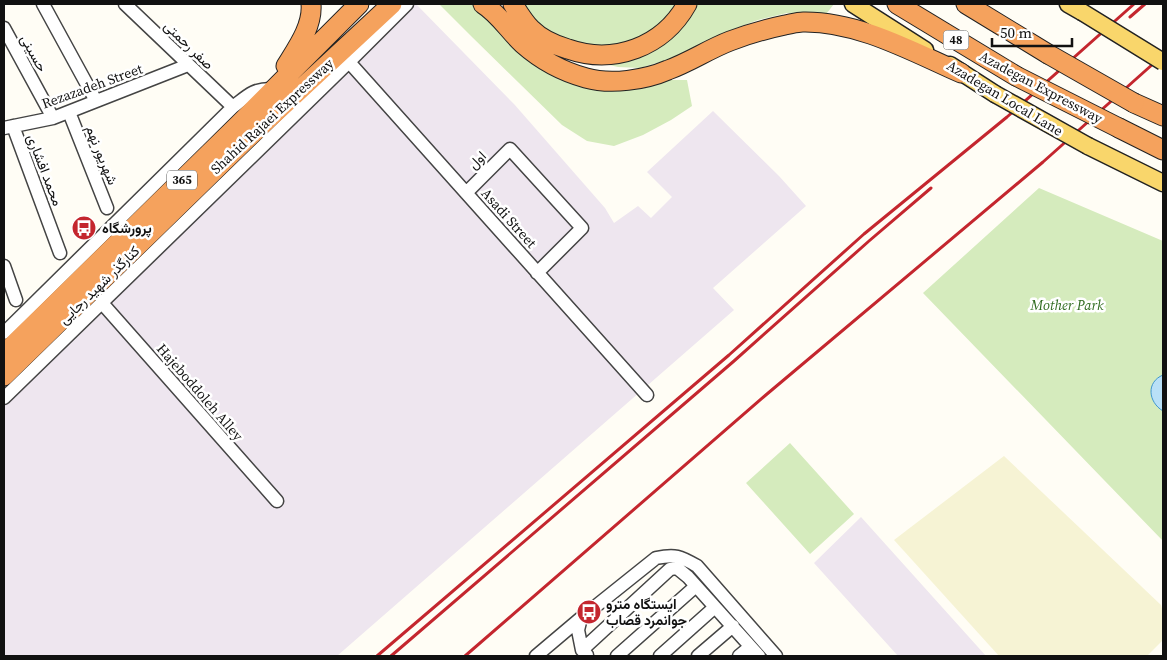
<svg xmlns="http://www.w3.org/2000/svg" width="1167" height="660" font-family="'Source Serif 4',Vazirmatn,serif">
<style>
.industrial{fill:#eee6ef}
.farmland{fill:#f6f3d4}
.green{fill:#d5ebbd}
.water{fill:#b9e0f7;stroke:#3f96cf}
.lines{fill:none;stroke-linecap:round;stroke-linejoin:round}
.minor-casing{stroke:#444;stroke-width:15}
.major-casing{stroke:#222;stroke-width:19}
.highway-casing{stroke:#222;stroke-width:21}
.minor{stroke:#fff;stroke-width:12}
.major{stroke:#f9d66b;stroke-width:16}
.highway{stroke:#f5a25d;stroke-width:19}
.rail{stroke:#c4262e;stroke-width:3}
.major-bridge-casing{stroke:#222;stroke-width:19;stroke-linecap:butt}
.highway-bridge-casing{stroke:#222;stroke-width:21;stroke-linecap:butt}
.major-bridge{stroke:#f9d66b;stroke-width:16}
.highway-bridge{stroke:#f5a25d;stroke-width:19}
.labels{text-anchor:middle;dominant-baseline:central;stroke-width:5;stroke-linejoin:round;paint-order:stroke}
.shield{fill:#fff;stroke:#585858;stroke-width:1}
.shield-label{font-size:12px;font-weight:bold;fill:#111}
.street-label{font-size:14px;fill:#111;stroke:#fff}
.poi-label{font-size:14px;font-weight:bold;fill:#111;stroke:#fff;text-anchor:start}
.park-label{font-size:14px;font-style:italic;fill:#2f6b1f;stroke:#fff}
</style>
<rect width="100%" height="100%" fill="#fffdf5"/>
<path class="industrial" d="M 410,4 L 416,4 L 514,104 L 605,208 L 614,223 L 638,206 L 651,218 L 672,197 L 647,172 L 713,111 L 779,176 L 806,206 L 713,288 L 734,310 L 337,656 L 4,656 L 4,406 Z
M 861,517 L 986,656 L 898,656 L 814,563 Z"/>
<path class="farmland" d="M 1004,456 L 1161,605 L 1163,612 L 1163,640 L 1147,656 L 999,656 L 894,540 Z"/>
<path class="green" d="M 439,4 L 473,4 L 488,14 L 539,63 L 660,80 L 687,80 L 692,106 L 671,120 L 643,135 L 614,146 L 587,141 L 562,125 L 472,37 Z
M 522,4 L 678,4 L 660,24 L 646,36 L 621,46 L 588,48 L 545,31 L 534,20 Z
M 693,4 L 834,4 L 827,13 L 787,13 L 758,20 L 731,30 L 670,59 L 640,68 L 618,67 L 605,64 L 617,60 Z
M 1039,188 L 1163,241 L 1163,541 L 923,293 Z
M 790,443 L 854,514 L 810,554 L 746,483 Z"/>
<path class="water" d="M 1163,375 L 1163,411 C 1148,402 1146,382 1163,375 Z"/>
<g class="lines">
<defs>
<path id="minor" d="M 43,4 L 96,101
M 125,4 L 233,107
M 4,28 L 53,118
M 349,62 L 647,395
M 69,112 L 107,208
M 13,126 L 60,253
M 4,128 L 53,118 L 188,65
M 466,193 L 510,149 L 582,228 L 537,273
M 4,266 L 16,300
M 102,303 L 277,501
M 4,333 L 233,107 C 247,96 254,88 273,89
M 4,398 L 349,62 L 407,4
M 581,618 L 578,630 L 582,650 L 587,655
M 582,650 L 670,569 L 677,568 L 688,577 L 759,656
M 536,656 L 581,618 L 656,558 C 675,554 680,556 697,566 L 776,656
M 617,656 L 696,586
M 660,656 L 715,607
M 698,656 L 733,626
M 739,656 L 750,647"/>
<path id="major" d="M 853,4 L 925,50
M 1068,4 L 1082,12
M 950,65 L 995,94
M 1088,146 L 1163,183"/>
<path id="highway" d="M 483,4 C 499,14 509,31 523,44 C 541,60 564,72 586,78 C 611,85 645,80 668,70 C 690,62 709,49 730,41 C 748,34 766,29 785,25 C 791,24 797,22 803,22 C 858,21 913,52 961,73
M 513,4 C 518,12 524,22 531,29 C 541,39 554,45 568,49 C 614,65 663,47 687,4
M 897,4 L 1016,76
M 966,4 L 1048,54
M 286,66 C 297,48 313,26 311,4
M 1134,103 L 1163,116
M 1119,128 L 1163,150
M 4,354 L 239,124 L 359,4
M 4,376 L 248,138 L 392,4"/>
</defs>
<use href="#minor" class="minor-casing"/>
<use href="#major" class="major-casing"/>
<use href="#highway" class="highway-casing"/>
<use href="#minor" class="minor"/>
<use href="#major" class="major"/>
<use href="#highway" class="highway"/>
<path class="rail" d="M 1130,17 L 1145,4
M 377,656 L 729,355 L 864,234 L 1007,117 L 1134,4
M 391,656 L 734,361 L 869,241 L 931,188
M 465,656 L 767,394 L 1043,162 L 1163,55"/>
<defs>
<path id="major-bridge" d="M 1082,12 L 1163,62
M 995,94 L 1088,146"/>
<path id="highway-bridge" d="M 1048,54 L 1134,103
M 1016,76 L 1119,128"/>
</defs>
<use href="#major-bridge" class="major-bridge-casing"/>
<use href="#highway-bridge" class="highway-bridge-casing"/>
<use href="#major-bridge" class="major-bridge"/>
<use href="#highway-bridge" class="highway-bridge"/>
</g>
<defs>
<symbol id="bus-disc" viewBox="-11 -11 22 22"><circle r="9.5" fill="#c4262e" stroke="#fff"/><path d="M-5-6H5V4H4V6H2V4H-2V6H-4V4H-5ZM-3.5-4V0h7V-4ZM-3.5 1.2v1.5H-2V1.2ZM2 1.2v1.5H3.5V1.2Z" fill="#fff"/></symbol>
</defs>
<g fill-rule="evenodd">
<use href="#bus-disc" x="70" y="214" width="28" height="28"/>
<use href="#bus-disc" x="575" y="598" width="28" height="28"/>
</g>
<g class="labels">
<g class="shield">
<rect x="943.5" y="30.5" width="25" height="19" rx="4"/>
<rect x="167" y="170.5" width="30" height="19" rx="4"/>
</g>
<g class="shield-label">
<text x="956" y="40">48</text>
<text x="182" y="180">365</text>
</g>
<g class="street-label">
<text transform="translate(189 45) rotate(44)">صفر رحمتی</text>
<text transform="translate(34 53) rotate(61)">حسینی</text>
<text transform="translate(92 86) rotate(-20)">Rezazadeh Street</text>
<text transform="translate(1041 87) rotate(28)">Azadegan Expressway</text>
<text transform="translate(1005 98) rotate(31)">Azadegan Local Lane</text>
<text transform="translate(272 116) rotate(-43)">Shahid Rajaei Expressway</text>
<text transform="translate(102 155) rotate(68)">شهریور نهم</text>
<text transform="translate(477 160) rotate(-45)">اول</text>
<text transform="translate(45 170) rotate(69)">محمد افشاری</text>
<text transform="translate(509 218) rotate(48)">Asadi Street</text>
<text transform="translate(99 285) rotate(-44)">کنارگذر شهید رجایی</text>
<text transform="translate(200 392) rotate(49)">Hajeboddoleh Alley</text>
</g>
<g class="poi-label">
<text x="102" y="228">پرورشگاه</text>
<text x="606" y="604">ایستگاه مترو<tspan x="606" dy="16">جوانمرد قصاب</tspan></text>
</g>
<g class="park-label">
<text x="1067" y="305">Mother Park</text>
</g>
</g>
<rect width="1167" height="660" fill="none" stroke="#111111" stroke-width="10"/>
<path d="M992 38v8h80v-8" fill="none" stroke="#111111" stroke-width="2.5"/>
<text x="1000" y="38" font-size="15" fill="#111111" stroke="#ffffff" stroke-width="4" paint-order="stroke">50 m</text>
</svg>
